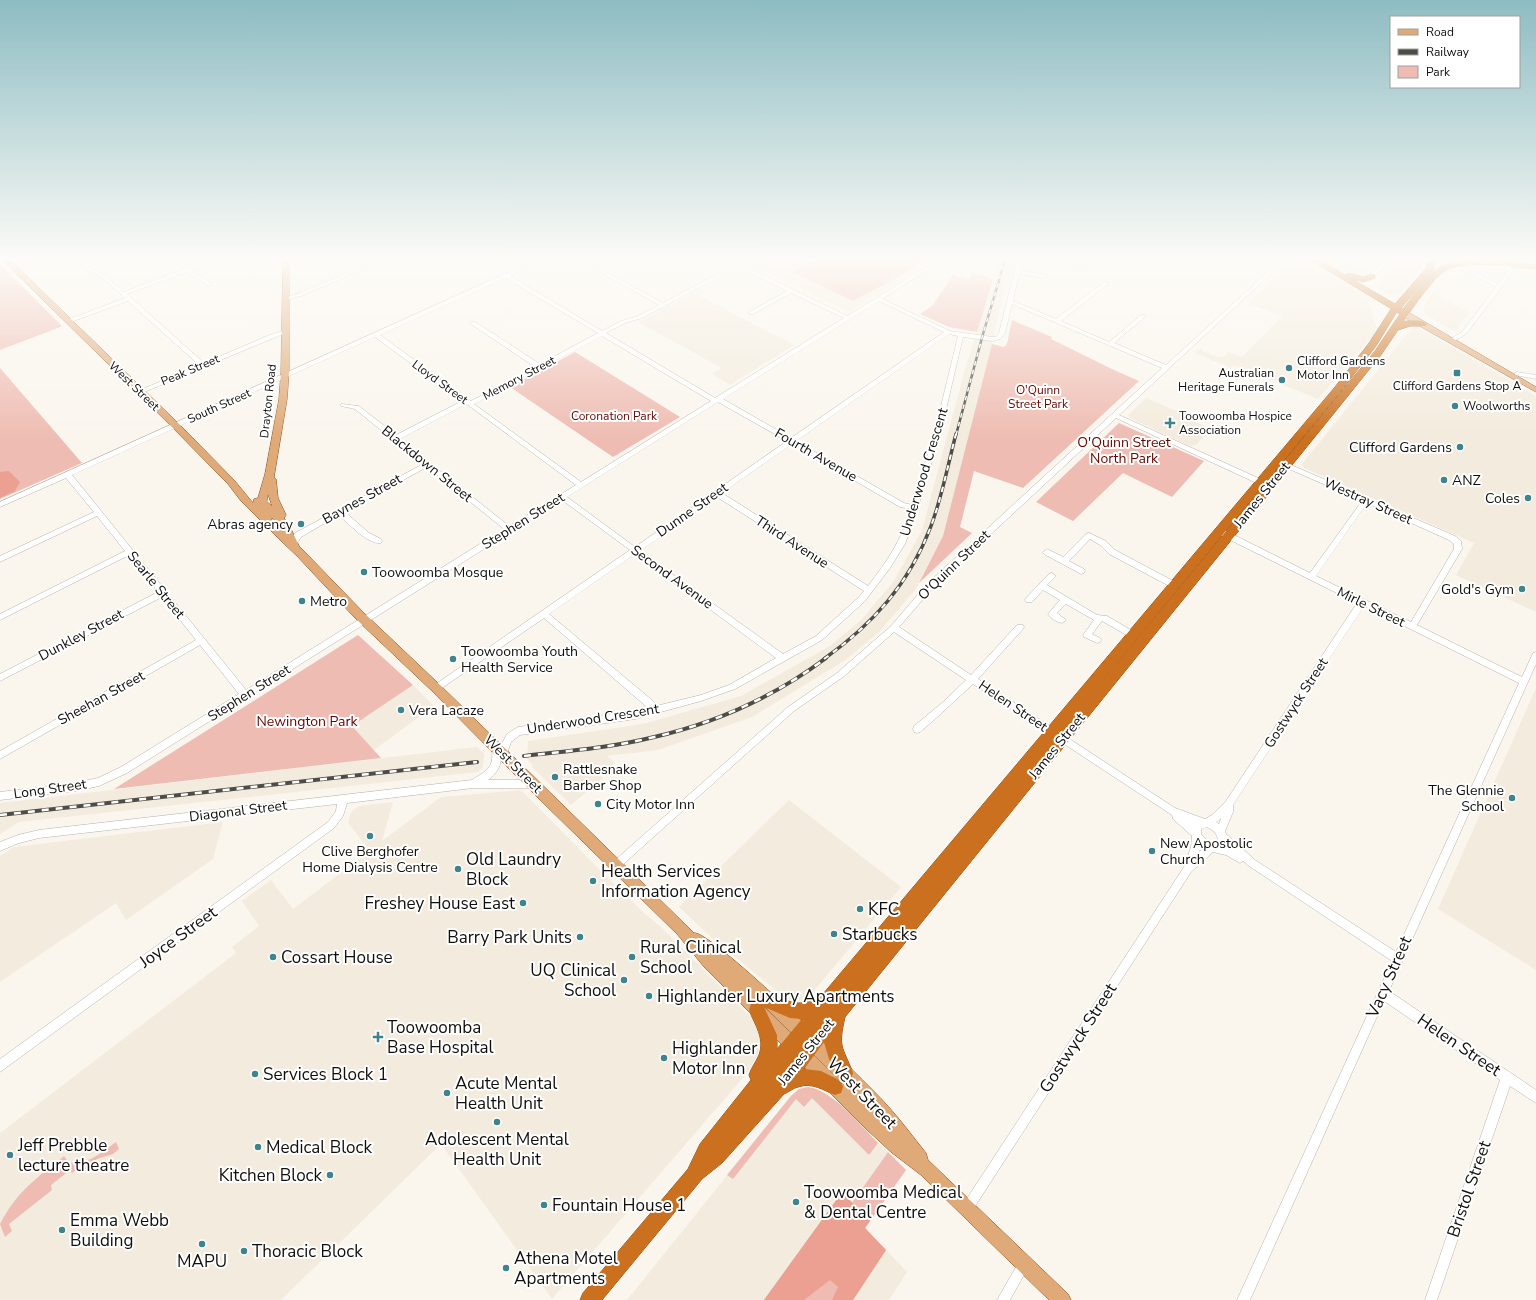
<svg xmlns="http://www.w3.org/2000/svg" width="1536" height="1300" font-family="'Nunito Sans',sans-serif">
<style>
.built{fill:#f3ebdd}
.green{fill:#eebcb2}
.forest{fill:#eba091}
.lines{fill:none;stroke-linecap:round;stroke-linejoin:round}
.minor-casing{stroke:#b7b3ac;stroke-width:1}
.major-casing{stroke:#894e18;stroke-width:1}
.highway-casing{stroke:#894e18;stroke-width:1}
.minor{fill:#fff;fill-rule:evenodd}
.major{fill:#dfa978;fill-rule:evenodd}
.highway{fill:#ca701e;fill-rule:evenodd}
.rail-far2-casing{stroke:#4e4c47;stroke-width:2.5}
.rail-far1-casing{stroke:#4e4c47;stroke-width:3.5}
.rail-casing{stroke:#4e4c47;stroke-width:4}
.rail-far2{stroke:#fff;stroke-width:1.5;stroke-dasharray:4.5;stroke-linecap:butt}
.rail-far1{stroke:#fff;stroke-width:2;stroke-dasharray:5.5;stroke-linecap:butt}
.rail{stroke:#fff;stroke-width:2.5;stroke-dasharray:7;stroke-linecap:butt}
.poi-dot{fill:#3d848d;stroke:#fff;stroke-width:1.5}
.labels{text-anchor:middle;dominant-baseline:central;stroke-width:4;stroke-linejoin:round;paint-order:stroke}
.far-poi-label{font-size:12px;fill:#100f0c;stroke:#fff;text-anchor:start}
.far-street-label{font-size:12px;fill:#100f0c;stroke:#fff}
.far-park-label{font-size:12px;fill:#610700;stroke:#fff}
.park-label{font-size:14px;fill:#610700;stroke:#fff}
.poi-label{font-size:14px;fill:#100f0c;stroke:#fff;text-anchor:start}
.street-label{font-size:14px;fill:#100f0c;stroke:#fff}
.near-poi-label{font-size:17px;fill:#100f0c;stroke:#fff;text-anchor:start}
.near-street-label{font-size:17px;fill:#100f0c;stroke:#fff}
</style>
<rect width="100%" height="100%" fill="#faf6ee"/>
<path class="built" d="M 736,257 L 937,257 L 849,312 Z
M 1000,257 L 1013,257 L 992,344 L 943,536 L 915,590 L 879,632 L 847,659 L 752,717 L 658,750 L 607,756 L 615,763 L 600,775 L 603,778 L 571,805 L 533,768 L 532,764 L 527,759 L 528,741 L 643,724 L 741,696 L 830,646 L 862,619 L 894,581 L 922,530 L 967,362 Z
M 1043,257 L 1102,257 L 1082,272 Z
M 1297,257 L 1302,257 L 1367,296 L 1377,329 L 1372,337 L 1318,399 L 1234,365 L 1231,368 L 1195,353 L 1201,348 L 1204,352 L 1218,357 L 1224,357 L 1229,352 L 1242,357 L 1282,316 L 1248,303 Z
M 1402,257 L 1432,257 L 1399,295 L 1388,294 L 1379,288 L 1376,285 Z
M 1349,262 L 1370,269 L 1362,277 L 1359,277 L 1343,267 Z
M 694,293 L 794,345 L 730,385 L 712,374 L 722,368 L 638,322 Z
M 1433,293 L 1469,313 L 1455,332 L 1426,315 L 1423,307 Z
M 1417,327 L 1536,396 L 1536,612 L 1456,575 L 1474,543 L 1304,468 L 1302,464 L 1412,328 Z
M 1146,398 L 1184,414 L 1183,416 L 1211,429 L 1196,445 L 1190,446 L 1130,418 L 1128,415 Z
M 413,685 L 434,706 L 374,750 L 352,726 Z
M 1536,688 L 1536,970 L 1438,909 Z
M 477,747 L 484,754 L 483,767 L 478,772 L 19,822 L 0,834 L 0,803 Z
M 521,790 L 605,875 L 645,914 L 661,927 L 753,1019 L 761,1035 L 758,1054 L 748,1072 L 552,1299 L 441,1144 L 281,1300 L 0,1300 L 0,1133 L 236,953 L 232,947 L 259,926 L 242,901 L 271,880 L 293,909 L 370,851 L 348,823 L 351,812 L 359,806 L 393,802 L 382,841 L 441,797 Z
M 789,800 L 901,887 L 808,998 L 796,1002 L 785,998 L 710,936 L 679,907 Z
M 223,822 L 213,859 L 126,920 L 116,903 L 0,982 L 0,856 L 14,847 Z
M 808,1087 L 819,1090 L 838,1103 L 888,1152 L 852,1203 L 841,1192 L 764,1300 L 627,1300 L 791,1096 L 799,1089 Z
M 886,1250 L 907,1272 L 889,1300 L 853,1300 Z"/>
<path class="green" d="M 820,257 L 921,257 C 916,272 867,292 853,301 L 793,272 Z
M 0,264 L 62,326 L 63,326 L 0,350 Z
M 973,273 L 993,279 L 977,332 L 949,327 L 920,314 L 933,305 L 953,275 L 968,279 Z
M 1012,320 L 1052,337 L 1051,339 L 1112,369 L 1139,381 L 1023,488 L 974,471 L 960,527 L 972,533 L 919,583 L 943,536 L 992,344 L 1004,347 L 1007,344 Z
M 575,352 L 680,417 L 613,457 L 510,387 Z
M 0,368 L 82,463 L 0,499 Z
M 1119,423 L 1204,461 L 1172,497 L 1123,473 L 1073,521 L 1036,502 Z
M 358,635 L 413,685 L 352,726 L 381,758 L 114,789 Z
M 808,1087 C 834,1091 859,1124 878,1143 L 869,1155 L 812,1098 L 804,1107 L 796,1099 L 733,1179 L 727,1175 L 791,1096 L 799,1089 Z
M 116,1142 L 119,1149 L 113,1154 L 97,1159 L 82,1172 L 80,1167 L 72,1173 L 70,1170 L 51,1185 L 52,1190 L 9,1224 L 12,1231 L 5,1237 L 0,1224 C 18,1190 36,1179 64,1156 C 74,1176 105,1150 116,1142 Z
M 888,1152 L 906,1170 L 865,1228 L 886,1250 L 853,1300 L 764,1300 L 842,1192 L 852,1203 Z"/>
<path class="forest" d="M 9,471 L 20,482 L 15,491 L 0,498 L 0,472 Z
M 842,1192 L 870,1221 L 865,1228 L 886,1250 L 853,1300 L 832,1300 L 838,1287 L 830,1280 L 804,1300 L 764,1300 Z"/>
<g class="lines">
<defs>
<path id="minor" d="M 75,257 L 80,257 L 87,264 L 104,257 L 112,257 L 89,266 L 92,269 L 104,274 L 124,292 L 215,257 L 223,257 L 191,270 L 211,283 L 211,285 L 207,285 L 187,272 L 127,294 L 204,363 L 270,335 L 285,330 L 288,332 L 142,393 L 138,393 L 138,391 L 199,365 L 128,301 L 71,322 L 67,322 L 67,320 L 125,298 L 100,276 L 88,271 Z
M 386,257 L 393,257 L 301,296 L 286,300 L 283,298 L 297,294 Z
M 542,257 L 549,257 L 510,276 L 602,331 L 621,321 L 638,316 L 659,305 L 573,257 L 579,257 L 663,303 L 734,265 L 720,257 L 727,257 L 847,316 L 942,257 L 948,257 L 882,299 L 950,331 L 992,337 L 996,337 L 999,333 L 1018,257 L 1023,257 L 1020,271 L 1043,274 L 1046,276 L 1043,278 L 1019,274 L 1013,301 L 1056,319 L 1104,282 L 1108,282 L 1108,284 L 1061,321 L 1109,342 L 1141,315 L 1145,315 L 1145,317 L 1114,343 L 1166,365 L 1284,257 L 1289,257 L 1119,415 L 1267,482 L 1267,486 L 1263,486 L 1116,418 L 933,588 L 899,627 L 971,675 L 1017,625 L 1023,625 L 1024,627 L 1023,629 L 978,679 L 1175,808 L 1205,819 L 1212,815 L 1226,801 L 1357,603 L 1216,533 L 1215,531 L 1216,529 L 1222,529 L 1310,573 L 1362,501 L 1280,465 L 1279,463 L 1282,461 L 1455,536 L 1461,541 L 1462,549 L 1417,625 L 1522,677 L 1533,653 L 1536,652 L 1536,664 L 1389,991 L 1536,1090 L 1536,1103 L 1510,1086 L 1437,1300 L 1425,1300 L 1500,1080 L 1384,1001 L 1250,1300 L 1237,1300 L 1392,961 L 1249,866 L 1243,861 L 1240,863 L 1226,855 L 1213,852 L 1191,872 L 972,1211 L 968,1213 L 964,1211 L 962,1207 L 964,1203 L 1184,867 L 1191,847 L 1192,836 L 1173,819 L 1172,815 L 973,684 L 934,720 L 920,732 L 917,733 L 914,732 L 913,729 L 914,726 L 942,703 L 966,680 L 894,632 L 843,677 L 794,711 L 619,868 L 616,870 L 613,868 L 611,865 L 613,862 L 788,707 L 837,673 L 891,626 L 927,584 L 1162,368 L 1012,304 L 1005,333 L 1000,339 L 992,341 L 963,337 L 941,431 L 918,508 L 905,544 L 890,568 L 865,601 L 822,640 L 735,689 L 701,701 L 635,719 L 520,735 L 511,742 L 506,757 L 501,757 C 501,767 496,774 488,780 L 532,780 L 535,781 L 537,784 L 535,787 L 532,788 L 473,788 L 347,803 L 343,816 L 334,828 L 0,1072 L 0,1059 L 328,822 L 336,811 L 337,804 L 39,838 L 19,843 L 0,851 L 0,842 L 18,835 L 39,830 L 472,780 C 480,774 491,771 492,759 C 493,754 491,750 493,745 L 496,744 L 499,745 L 500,747 L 507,734 L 518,727 L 635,711 L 648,708 L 544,618 L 439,690 L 433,690 L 432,688 L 433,686 L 630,550 L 562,500 L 127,773 L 99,786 L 75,791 L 0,800 L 0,792 L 75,783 L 98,778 L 121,767 L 239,694 L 200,645 L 0,759 L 0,751 L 196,640 L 162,597 L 0,681 L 0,674 L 158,592 L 129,555 L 0,620 L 0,614 L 125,551 L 97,516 L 0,562 L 0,556 L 94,512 L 66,478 L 0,507 L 0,502 ZM 738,267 L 787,291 L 749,312 L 749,314 L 753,314 L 791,293 L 844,318 L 715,398 L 606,333 L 625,323 L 642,318 ZM 505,278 L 598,333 L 540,364 L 475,322 L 471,322 L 471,324 L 535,367 L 471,401 L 380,335 ZM 879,301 L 944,332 L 791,438 L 723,399 ZM 949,334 L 958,336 L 935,431 L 912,505 L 904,503 L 796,441 ZM 602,336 L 711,401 L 581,482 L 474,404 ZM 375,337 L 462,401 L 396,435 L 359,406 L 341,404 L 341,406 L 355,409 L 423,464 L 295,533 L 289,543 L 290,545 L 296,545 L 301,537 L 339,515 C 348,523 368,545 381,543 L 382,541 L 381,539 L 369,533 L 345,512 L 427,467 L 504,529 L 246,690 L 72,475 ZM 718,402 L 787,441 L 635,547 L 567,497 ZM 466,404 L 468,405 L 576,485 L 509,526 L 400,439 ZM 792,444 L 900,507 L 911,509 C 901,541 888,560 868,586 L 722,493 ZM 717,497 L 864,591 L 859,597 L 816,636 L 783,654 L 640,551 ZM 1367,503 L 1449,540 L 1454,544 L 1454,549 L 1411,622 L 1316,576 ZM 635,554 L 776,658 L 729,685 L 701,695 L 656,706 L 653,701 L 549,614 ZM 1364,606 L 1519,683 L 1396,952 L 1255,860 L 1226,834 L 1225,831 L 1233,812 L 1233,805 ZM 1221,818 L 1219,824 L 1216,822 ZM 1207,827 C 1213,830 1217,833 1218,840 L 1217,842 L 1208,842 L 1201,834 L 1201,829 ZM 1201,847 L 1203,849 L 1199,852 Z
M 1388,257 L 1393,257 L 1374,277 L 1370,277 L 1370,275 Z
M 1442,257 L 1449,257 L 1461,264 L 1456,265 Z
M 1500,262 L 1510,266 L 1514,271 L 1466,334 L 1453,342 L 1449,342 L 1449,340 L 1462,332 L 1496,287 L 1468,272 L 1473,271 L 1498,284 L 1508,271 L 1506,268 L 1498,265 L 1497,264 Z
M 1517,372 L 1536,375 L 1536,379 L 1515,375 L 1515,373 Z
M 1089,533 L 1106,541 L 1115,550 L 1177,583 L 1178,585 L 1177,587 L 1171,587 L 1109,554 L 1100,545 L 1090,539 L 1069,561 L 1084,569 L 1085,571 L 1084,573 L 1081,574 L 1044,554 L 1043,552 L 1047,549 L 1063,557 L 1086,534 Z
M 1052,573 L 1056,576 L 1047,585 L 1097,615 L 1107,616 L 1136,633 L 1137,635 L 1136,637 L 1130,637 L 1102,621 L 1092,634 L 1100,638 L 1101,640 L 1100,642 L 1097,643 L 1084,637 L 1083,635 L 1094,620 L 1066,604 L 1057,613 L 1066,620 L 1062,623 C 1057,622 1050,618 1048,614 L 1060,600 L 1043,590 L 1032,602 L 1026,602 L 1025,600 L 1026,598 L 1049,574 Z
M 1024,1258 L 1028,1260 L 1030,1264 L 1010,1300 L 997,1300 L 1020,1260 Z"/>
<path id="major" d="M 0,257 L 7,257 L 179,424 L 234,480 L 253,503 L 254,499 L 258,498 L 265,474 L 279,399 L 281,372 L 283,257 L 289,257 L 289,372 L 287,399 L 274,477 L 276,479 L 278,498 L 286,515 L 284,518 L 292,531 L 299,546 L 364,613 L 440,685 L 694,933 C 711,930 866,1082 886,1104 C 900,1119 913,1137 926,1153 L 928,1160 L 1068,1294 L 1071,1300 L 1049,1300 L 921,1175 L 891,1152 L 864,1127 L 705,968 L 677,934 L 528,788 L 432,691 L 356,619 L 297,556 L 279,539 L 241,501 L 228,484 L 173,428 ZM 268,494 L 272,506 L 267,502 ZM 269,514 L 283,532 L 271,520 L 272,518 ZM 762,1004 L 870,1110 L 762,1005 Z
M 1402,312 L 1408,312 L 1536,387 L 1536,392 L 1402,316 Z"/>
<path id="highway" d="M 1306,257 L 1316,257 L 1345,275 L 1349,273 L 1363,277 L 1372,274 L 1375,274 L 1375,278 L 1363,282 L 1352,279 L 1395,304 L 1427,267 L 1427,264 L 1432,257 L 1440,257 L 1435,264 L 1434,270 L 1401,308 L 1403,309 C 1409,301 1429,275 1437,269 C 1459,253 1510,262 1536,265 L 1536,269 C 1511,267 1464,258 1443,272 C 1433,279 1410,311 1403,322 C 1410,320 1421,319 1427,324 L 1426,326 L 1410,326 L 1398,330 L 1381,355 L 1322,428 L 845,1017 C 838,1048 842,1045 853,1073 L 851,1079 L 845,1081 L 839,1079 L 829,1059 L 824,1042 L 804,1069 L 821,1071 L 841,1081 L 843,1087 L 841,1093 L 835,1095 C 823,1090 812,1082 798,1087 C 793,1088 789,1092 784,1094 L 722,1163 L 702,1179 L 602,1300 L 580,1300 L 583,1293 L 688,1169 L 700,1144 L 751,1080 L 749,1075 C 751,1068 756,1062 759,1055 C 765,1038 755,1025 749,1010 L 751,1004 L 757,1002 L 762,1004 L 761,1001 L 763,995 L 769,993 C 782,998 795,1007 809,1001 C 814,999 818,996 823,994 L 1335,387 L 1369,343 L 1391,309 ZM 1397,312 L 1400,314 L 1375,351 L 1089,697 L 1341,391 L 1376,346 ZM 764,1007 L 790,1018 L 802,1019 L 777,1049 L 777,1035 Z"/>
</defs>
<use href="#minor" class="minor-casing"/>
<use href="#major" class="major-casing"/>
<use href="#highway" class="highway-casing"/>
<use href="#minor" class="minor"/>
<use href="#major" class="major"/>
<use href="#highway" class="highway"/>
<defs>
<path id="rail-far2" d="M 956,435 L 983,334 L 1006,257"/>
<path id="rail-far1" d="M 824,659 C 874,623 909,584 931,526 C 942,497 948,464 956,434"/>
<path id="rail" d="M 524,756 C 566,751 609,748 650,738 C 713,724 774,697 826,658
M 0,815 L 477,762"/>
</defs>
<use href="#rail-far2" class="rail-far2-casing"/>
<use href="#rail-far1" class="rail-far1-casing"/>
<use href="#rail" class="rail-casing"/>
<use href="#rail-far2" class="rail-far2"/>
<use href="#rail-far1" class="rail-far1"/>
<use href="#rail" class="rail"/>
</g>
<linearGradient id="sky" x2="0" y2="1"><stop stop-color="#8dbcc2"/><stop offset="0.59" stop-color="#fdfbf7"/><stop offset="1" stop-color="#fdfbf7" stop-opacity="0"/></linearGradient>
<rect width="1536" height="439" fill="url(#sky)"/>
<g class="poi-dot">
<circle cx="1289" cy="368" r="4"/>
<rect x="1453" y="369" width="8" height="8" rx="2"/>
<circle cx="1282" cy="380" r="4"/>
<circle cx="1455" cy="406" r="4"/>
<path d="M1168 417h4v4h4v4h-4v4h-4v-4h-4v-4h4z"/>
<circle cx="1460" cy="447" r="4"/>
<circle cx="1444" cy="480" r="4"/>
<circle cx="1528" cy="498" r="4"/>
<circle cx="301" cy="524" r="4"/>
<circle cx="364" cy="572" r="4"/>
<circle cx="1522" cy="589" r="4"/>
<circle cx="302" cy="601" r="4"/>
<circle cx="453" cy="659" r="4"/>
<circle cx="401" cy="710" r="4"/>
<circle cx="555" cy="777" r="4"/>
<circle cx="1512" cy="798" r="4"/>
<circle cx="598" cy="804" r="4"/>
<circle cx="370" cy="836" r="4"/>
<circle cx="1152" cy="851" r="4"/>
<circle cx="458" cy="869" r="4"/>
<circle cx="593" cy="881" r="4"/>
<circle cx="523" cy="903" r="4"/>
<circle cx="860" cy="909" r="4"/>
<circle cx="834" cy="934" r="4"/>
<circle cx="580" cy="937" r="4"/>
<circle cx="273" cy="957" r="4"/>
<circle cx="632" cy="957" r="4"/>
<circle cx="624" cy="980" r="4"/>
<circle cx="649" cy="996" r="4"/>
<path d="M376 1031h4v4h4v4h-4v4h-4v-4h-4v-4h4z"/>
<circle cx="664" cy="1058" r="4"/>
<circle cx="255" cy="1074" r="4"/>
<circle cx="447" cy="1093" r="4"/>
<circle cx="497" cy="1122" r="4"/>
<circle cx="258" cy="1147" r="4"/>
<circle cx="10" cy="1155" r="4"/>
<circle cx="330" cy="1175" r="4"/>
<circle cx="796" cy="1202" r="4"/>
<circle cx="544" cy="1205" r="4"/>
<circle cx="62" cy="1230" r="4"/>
<circle cx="202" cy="1244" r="4"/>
<circle cx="244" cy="1251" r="4"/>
<circle cx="506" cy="1268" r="4"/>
</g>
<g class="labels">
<g class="far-poi-label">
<text x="1297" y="361">Clifford Gardens<tspan x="1297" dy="14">Motor Inn</tspan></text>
<text x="1274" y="373" text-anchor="end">Australian<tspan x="1274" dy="14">Heritage Funerals</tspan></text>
<text x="1457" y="386" text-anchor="middle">Clifford Gardens Stop A</text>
<text x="1463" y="406">Woolworths</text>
<text x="1179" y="416">Toowoomba Hospice<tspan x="1179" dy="14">Association</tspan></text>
</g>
<g class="far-street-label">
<text transform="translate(190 370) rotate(-23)">Peak Street</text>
<text transform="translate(519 378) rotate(-28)">Memory Street</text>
<text transform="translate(440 382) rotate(36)">Lloyd Street</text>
<text transform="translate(134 386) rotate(44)">West Street</text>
<text transform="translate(268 401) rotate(-84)">Drayton Road</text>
<text transform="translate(219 406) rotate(-24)">South Street</text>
</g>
<g class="far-park-label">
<text x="1038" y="390">O'Quinn<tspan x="1038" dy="14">Street Park</tspan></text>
<text x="614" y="416">Coronation Park</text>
</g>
<g class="park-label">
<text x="1124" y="442">O'Quinn Street<tspan x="1124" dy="16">North Park</tspan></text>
<text x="307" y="721">Newington Park</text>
</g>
<g class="poi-label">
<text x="1452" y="447" text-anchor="end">Clifford Gardens</text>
<text x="1452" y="480">ANZ</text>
<text x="1520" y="498" text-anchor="end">Coles</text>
<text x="293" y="524" text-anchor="end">Abras agency</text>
<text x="372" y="572">Toowoomba Mosque</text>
<text x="1514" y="589" text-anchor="end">Gold's Gym</text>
<text x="310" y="601">Metro</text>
<text x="461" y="651">Toowoomba Youth<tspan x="461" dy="16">Health Service</tspan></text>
<text x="409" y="710">Vera Lacaze</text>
<text x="563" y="769">Rattlesnake<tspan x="563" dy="16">Barber Shop</tspan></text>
<text x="1504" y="790" text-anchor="end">The Glennie<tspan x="1504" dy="16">School</tspan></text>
<text x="606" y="804">City Motor Inn</text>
<text x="1160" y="843">New Apostolic<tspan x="1160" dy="16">Church</tspan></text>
<text x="370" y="851" text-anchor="middle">Clive Berghofer<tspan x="370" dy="16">Home Dialysis Centre</tspan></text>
</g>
<g class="street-label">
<text transform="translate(816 455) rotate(30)">Fourth Avenue</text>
<text transform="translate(427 464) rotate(39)">Blackdown Street</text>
<text transform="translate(924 472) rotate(-73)">Underwood Crescent</text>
<text transform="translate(1262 495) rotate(-51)">James Street</text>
<text transform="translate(362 499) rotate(-29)">Baynes Street</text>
<text transform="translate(1368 501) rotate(24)">Westray Street</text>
<text transform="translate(692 510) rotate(-35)">Dunne Street</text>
<text transform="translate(523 521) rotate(-32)">Stephen Street</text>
<text transform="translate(792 542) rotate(33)">Third Avenue</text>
<text transform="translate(954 565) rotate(-44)">O'Quinn Street</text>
<text transform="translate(672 577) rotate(36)">Second Avenue</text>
<text transform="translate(156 585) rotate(51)">Searle Street</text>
<text transform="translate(1371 607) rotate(26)">Mirle Street</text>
<text transform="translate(81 635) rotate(-28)">Dunkley Street</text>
<text transform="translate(249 693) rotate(-32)">Stephen Street</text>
<text transform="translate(101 698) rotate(-29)">Sheehan Street</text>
<text transform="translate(1296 703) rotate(-57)">Gostwyck Street</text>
<text transform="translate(1013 706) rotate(34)">Helen Street</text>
<text transform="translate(593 719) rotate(-9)">Underwood Crescent</text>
<text transform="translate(1057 746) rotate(-51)">James Street</text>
<text transform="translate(513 764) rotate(45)">West Street</text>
<text transform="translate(50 789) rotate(-8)">Long Street</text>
<text transform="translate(238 811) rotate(-7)">Diagonal Street</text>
<text transform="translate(806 1052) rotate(-51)">James Street</text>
</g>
<g class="near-poi-label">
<text x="466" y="859">Old Laundry<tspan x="466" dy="20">Block</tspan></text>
<text x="601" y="871">Health Services<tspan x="601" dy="20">Information Agency</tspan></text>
<text x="515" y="903" text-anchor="end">Freshey House East</text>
<text x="868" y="909">KFC</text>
<text x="842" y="934">Starbucks</text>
<text x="572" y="937" text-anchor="end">Barry Park Units</text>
<text x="640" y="947">Rural Clinical<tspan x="640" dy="20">School</tspan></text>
<text x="281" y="957">Cossart House</text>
<text x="616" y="970" text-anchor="end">UQ Clinical<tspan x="616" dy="20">School</tspan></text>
<text x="657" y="996">Highlander Luxury Apartments</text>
<text x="387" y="1027">Toowoomba<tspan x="387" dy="20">Base Hospital</tspan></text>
<text x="672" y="1048">Highlander<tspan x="672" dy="20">Motor Inn</tspan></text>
<text x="263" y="1074">Services Block 1</text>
<text x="455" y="1083">Acute Mental<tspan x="455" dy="20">Health Unit</tspan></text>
<text x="497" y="1139" text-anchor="middle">Adolescent Mental<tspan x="497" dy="20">Health Unit</tspan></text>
<text x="18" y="1145">Jeff Prebble<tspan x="18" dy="20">lecture theatre</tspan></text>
<text x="266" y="1147">Medical Block</text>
<text x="322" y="1175" text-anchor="end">Kitchen Block</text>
<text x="804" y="1192">Toowoomba Medical<tspan x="804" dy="20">&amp; Dental Centre</tspan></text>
<text x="552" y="1205">Fountain House 1</text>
<text x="70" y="1220">Emma Webb<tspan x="70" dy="20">Building</tspan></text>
<text x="252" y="1251">Thoracic Block</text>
<text x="514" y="1258">Athena Motel<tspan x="514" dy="20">Apartments</tspan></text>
<text x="202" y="1261" text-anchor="middle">MAPU</text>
</g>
<g class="near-street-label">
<text transform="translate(178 937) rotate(-36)">Joyce Street</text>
<text transform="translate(1389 977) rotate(-66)">Vacy Street</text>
<text transform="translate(1078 1038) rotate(-57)">Gostwyck Street</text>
<text transform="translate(1459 1045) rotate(34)">Helen Street</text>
<text transform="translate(862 1093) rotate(46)">West Street</text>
<text transform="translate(1469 1189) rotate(-71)">Bristol Street</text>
</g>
</g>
<rect x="1390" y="16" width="130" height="72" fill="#ffffff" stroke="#9f9f9e"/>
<rect x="1398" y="29" width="20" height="6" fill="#dfa978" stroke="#9f9f9e"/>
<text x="1426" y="36" font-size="12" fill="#100f0c">Road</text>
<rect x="1398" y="49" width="20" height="6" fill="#4e4c47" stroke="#9f9f9e"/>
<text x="1426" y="56" font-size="12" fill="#100f0c">Railway</text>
<rect x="1398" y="66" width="20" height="12" fill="#eebcb2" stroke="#9f9f9e"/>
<text x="1426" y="76" font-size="12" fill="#100f0c">Park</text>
</svg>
